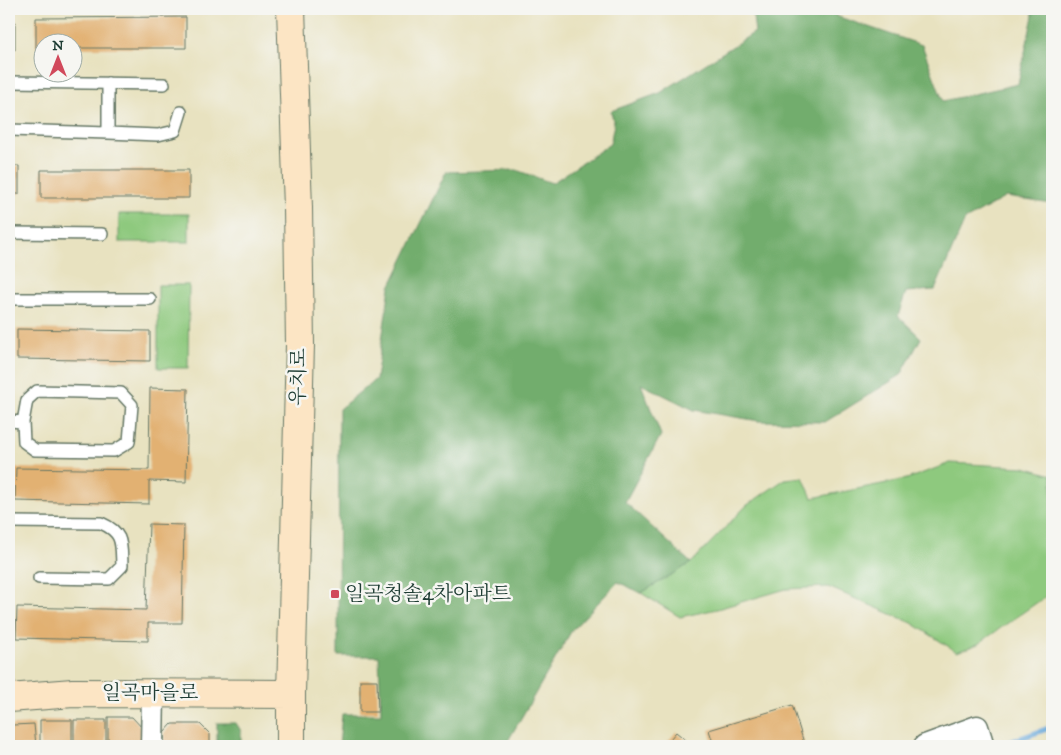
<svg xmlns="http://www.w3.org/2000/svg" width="1061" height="755" font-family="'IM FELL DW Pica','Noto Serif KR',serif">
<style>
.green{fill:#8ec97e;stroke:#568359}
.forest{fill:#72ad6d;stroke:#487550}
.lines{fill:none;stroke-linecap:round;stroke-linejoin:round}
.stream{stroke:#66a7da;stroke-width:5.5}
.building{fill:#e2b172}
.lane-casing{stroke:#657765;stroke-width:14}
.street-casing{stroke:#657765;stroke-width:25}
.secondary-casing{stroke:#657765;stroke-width:30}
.lane{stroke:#fff;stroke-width:11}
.street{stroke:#fff;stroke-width:22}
.secondary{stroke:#fce5c4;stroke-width:28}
.poi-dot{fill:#d1495b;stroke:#f6f6f2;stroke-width:2}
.labels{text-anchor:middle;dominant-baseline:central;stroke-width:5;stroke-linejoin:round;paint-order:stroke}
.street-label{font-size:20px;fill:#1f3d34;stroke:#f6f6f2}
.poi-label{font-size:20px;fill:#1f3d34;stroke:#f6f6f2;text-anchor:start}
</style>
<rect width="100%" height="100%" fill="#f6f6f2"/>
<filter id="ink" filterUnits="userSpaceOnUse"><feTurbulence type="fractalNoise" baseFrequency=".02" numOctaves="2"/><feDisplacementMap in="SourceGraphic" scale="10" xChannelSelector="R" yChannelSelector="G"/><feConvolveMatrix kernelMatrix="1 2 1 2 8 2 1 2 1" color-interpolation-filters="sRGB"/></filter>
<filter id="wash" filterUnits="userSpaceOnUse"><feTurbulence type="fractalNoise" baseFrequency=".0096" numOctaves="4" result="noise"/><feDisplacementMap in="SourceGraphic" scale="20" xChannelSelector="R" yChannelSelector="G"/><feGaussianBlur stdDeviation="1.12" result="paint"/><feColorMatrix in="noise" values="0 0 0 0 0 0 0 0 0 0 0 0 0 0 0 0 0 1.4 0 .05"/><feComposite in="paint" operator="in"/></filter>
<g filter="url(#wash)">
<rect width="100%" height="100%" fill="#e8e2c0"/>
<path class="green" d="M 119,214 L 189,214 L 189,242 L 119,242 Z
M 158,285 L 189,285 L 188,368 L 158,368 Z
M 950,463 L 1024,467 L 1052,475 L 1052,592 L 978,644 L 957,652 L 912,623 L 828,587 L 786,589 L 717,609 L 680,617 L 641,593 L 691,563 L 746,506 L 785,479 L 803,477 L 812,498 L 907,479 Z"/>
<path class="forest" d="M 752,9 L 832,9 L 836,16 L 922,45 L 943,101 L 1018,84 L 1033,16 L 1032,9 L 1052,9 L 1052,204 L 1006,197 L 965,220 L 935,290 L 906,292 L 898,316 L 921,338 L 901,375 L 825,422 L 759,421 L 694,410 L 641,384 L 661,435 L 625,502 L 691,563 L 641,593 L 618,582 L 572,630 L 505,746 L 339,746 L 342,714 L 381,714 L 379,656 L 338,656 L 339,409 L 376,379 L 390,287 L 446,172 L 516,170 L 552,183 L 610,144 L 614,124 L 611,111 L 660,93 L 755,32 Z
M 217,723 L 236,723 L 241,731 L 241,746 L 217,746 Z"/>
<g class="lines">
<path class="stream" d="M 999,746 L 1052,727"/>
</g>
<g id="blocks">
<path class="building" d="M 186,17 L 186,48 L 72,48 L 72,42 L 42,42 L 42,48 L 36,48 L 36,18 Z
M 9,22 L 15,22 L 15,50 L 9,50 Z
M 9,166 L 19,166 L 19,194 L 9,194 Z
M 41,170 L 189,170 L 189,198 L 41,198 Z
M 17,329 L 150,331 L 150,361 L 17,359 Z
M 150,388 L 188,389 L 186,482 L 149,481 L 149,504 L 15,501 L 16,468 L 149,470 Z
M 149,524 L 184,525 L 182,623 L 148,623 L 148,641 L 16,638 L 17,607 L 146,610 Z
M 360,680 L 377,680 L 378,712 L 360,712 Z
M 792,705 L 805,746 L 714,746 L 709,730 Z
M 108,717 L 132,717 L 144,730 L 144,746 L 108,746 Z
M 40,720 L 72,720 L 72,746 L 40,746 Z
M 74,720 L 106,720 L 106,746 L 74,746 Z
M 34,724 L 36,746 L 9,746 L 9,731 L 13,725 Z
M 172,724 L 200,724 L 210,734 L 210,746 L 164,746 L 164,733 Z
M 676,732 L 693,746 L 664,746 Z"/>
</g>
</g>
<g filter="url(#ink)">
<use href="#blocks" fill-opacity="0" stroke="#657765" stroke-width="1"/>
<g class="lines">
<defs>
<path id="lane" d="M 9,82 L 164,84
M 108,83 L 108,133 L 158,135 L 175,131 L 181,112
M 9,130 L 108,133
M 9,233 L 102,234
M 9,299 L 150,299
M 37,391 L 121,393 L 132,405 L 129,442 L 114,451 L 35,450 L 24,442 L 23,422 L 27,400 Z
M 9,421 L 23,422
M 9,522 L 101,523 C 124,533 121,544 122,566 L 109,579 L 39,578"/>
<path id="street" d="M 152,746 L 153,693
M 925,746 L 977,727 L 983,746"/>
<path id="secondary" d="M 291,9 L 298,208 L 300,344 L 291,694 L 291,746
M 9,698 L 73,693 L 291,694"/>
</defs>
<use href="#lane" class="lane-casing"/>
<use href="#street" class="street-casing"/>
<use href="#secondary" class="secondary-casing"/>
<use href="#lane" class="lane"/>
<use href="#street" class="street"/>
<use href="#secondary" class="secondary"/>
</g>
</g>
<rect class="poi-dot" x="330" y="589" width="10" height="10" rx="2.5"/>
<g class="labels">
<g class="street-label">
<text transform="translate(299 377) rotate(-89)">우치로</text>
<text x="150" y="693">일곡마을로</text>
</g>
<g class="poi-label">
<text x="345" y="594">일곡청솔4차아파트</text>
</g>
</g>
<rect width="1061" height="755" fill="none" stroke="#f6f6f2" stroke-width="30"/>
<g transform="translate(58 58)"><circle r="24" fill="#f6f6f2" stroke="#a0aca6"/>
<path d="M0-4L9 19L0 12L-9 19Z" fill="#d1495b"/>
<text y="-8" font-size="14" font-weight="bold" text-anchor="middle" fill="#1f3d34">N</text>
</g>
</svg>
